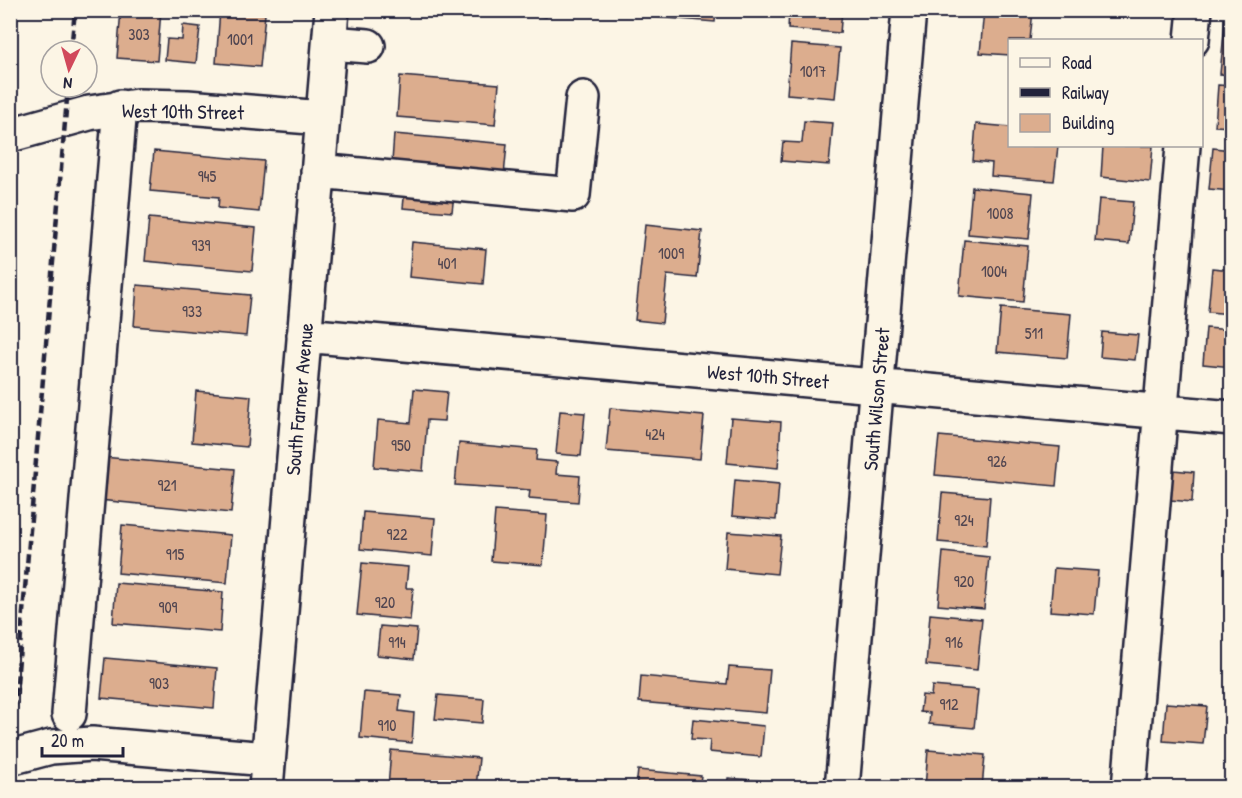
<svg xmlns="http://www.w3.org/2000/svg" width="1242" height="798" font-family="'Patrick Hand',sans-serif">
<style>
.building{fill:#dcad8e;stroke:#22223b;stroke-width:1.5}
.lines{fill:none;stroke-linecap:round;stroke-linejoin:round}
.minor-casing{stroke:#22223b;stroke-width:38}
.minor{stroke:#fcf5e5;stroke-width:33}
.rail{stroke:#22223b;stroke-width:4.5;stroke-dasharray:9 4.5;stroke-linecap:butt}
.labels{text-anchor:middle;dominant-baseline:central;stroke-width:5;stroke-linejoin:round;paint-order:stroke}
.number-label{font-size:16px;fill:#504550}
.street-label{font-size:20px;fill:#22223b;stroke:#fcf5e5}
</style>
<rect width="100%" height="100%" fill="#fcf5e5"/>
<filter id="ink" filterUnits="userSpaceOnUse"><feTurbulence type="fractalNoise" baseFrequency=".0167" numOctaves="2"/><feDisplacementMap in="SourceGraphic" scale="12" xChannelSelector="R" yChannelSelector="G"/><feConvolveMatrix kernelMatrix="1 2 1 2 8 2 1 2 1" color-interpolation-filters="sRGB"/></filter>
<g filter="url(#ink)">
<path class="building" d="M 121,10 L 161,10 L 157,61 L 117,58 Z
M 220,10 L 265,14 L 260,67 L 216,63 Z
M 475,10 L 546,10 L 546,17 Z
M 644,10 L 716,10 L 715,22 L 643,16 Z
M 789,10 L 842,10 L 840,33 L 788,29 Z
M 984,10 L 1033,10 L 1030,40 L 1010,40 L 1010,55 L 980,53 Z
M 1225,22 L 1232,23 L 1232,75 L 1220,74 Z
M 183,25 L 200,27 L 196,63 L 165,60 L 167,39 L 182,40 Z
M 791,44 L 840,48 L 835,98 L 787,94 Z
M 400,76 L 499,84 L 495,125 L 397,117 Z
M 1218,85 L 1232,86 L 1232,127 L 1215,126 Z
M 804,121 L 833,123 L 829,165 L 781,161 L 783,142 L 802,143 Z
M 976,124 L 1010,127 L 1010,146 L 1058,146 L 1054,181 L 991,176 L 992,163 L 973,161 Z
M 394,134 L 507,144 L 503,186 L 391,176 Z
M 1103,146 L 1153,146 L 1150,182 L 1101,177 Z
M 1213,148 L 1232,150 L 1232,191 L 1209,189 Z
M 154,151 L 264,161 L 259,212 L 218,208 L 219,197 L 150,191 Z
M 972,187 L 1033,193 L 1029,239 L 968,234 Z
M 405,189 L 454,194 L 452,212 L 403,208 Z
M 1099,199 L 1133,202 L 1129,244 L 1095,241 Z
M 149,218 L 256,228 L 252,271 L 145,261 Z
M 645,225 L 702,231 L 697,278 L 667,275 L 662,323 L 635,320 Z
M 964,240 L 1028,246 L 1023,302 L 959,296 Z
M 412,242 L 486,249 L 483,284 L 409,277 Z
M 1212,268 L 1232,270 L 1232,314 L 1208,312 Z
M 137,285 L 250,295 L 246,336 L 134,326 Z
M 1001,308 L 1071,314 L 1067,358 L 997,352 Z
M 1206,328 L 1232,330 L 1232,367 L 1203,364 Z
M 1102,332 L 1138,335 L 1135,360 L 1100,357 Z
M 414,389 L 447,392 L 444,421 L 427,420 L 423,471 L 374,467 L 378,420 L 411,423 Z
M 196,391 L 251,396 L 247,447 L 192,442 Z
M 610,408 L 704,416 L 700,459 L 606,451 Z
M 560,411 L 585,413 L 581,456 L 556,454 Z
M 731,418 L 781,422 L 778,468 L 727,463 Z
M 939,436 L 1060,447 L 1056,486 L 935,475 Z
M 459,443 L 537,450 L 536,460 L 557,462 L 556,474 L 580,476 L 578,502 L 529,498 L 530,490 L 455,485 Z
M 103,457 L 235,469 L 231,513 L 99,500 Z
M 1173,470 L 1194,472 L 1192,502 L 1171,500 Z
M 735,480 L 779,484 L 776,520 L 732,516 Z
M 942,493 L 990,497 L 986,546 L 938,542 Z
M 495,511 L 547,515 L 543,565 L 491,561 Z
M 363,512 L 435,518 L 432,556 L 360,549 Z
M 122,525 L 231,535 L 227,583 L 118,573 Z
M 728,532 L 781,536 L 777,574 L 725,569 Z
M 943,552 L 989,557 L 984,609 L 938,605 Z
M 362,563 L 408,567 L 406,588 L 413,588 L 410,620 L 357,615 Z
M 1054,568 L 1098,571 L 1094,614 L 1050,611 Z
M 116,583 L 223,592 L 220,632 L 113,623 Z
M 930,614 L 982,619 L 977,670 L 926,665 Z
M 380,626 L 417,629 L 414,659 L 377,655 Z
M 105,658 L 217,668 L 214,708 L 101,698 Z
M 729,667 L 770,670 L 766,713 L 639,702 L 641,676 L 727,684 Z
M 932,686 L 978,690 L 974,728 L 929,724 L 930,713 L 920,712 L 922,695 L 931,696 Z
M 364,692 L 401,695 L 399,711 L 414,713 L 412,743 L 360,738 Z
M 438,695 L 484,699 L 482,723 L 435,719 Z
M 1166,703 L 1207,706 L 1203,744 L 1163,741 Z
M 693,719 L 764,726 L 761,757 L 709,752 L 710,740 L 691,739 Z
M 391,750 L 479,758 L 476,788 L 388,788 Z
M 928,750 L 985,755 L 982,788 L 925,788 Z
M 638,770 L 701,776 L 699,788 L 636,788 Z
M 728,778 L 791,783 L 791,788 L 727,788 Z
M 74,779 L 103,782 L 102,788 L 73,788 Z"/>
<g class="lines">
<defs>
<path id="minor" d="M 1192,40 L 1195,10
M 330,43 L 368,46
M 10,135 L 89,113 L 137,106 L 187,107 L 323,118
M 318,171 L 573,195 L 583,98
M 304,335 L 1232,418
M 69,714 L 120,107
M 10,758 L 51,747 L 92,744 L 268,759
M 266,788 L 332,10
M 842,788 L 909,10
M 1129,788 L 1183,146"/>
</defs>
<use href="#minor" class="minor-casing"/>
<use href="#minor" class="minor"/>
<path class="rail" d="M 71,51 L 75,10
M 10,764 L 68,87"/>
</g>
</g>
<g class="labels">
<g class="number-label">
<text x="139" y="34">303</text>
<text x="240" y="39">1001</text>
<text x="813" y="71">1017</text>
<text x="207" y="176">945</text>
<text x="1000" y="213">1008</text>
<text x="201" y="245">939</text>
<text x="671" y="253">1009</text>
<text x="447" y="263">401</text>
<text x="994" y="271">1004</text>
<text x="192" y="311">933</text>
<text x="1034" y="333">511</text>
<text x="655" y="434">424</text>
<text x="401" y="445">950</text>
<text x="997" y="461">926</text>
<text x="167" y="485">921</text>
<text x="964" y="520">924</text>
<text x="397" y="534">922</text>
<text x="175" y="554">915</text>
<text x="964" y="581">920</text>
<text x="385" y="602">920</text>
<text x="168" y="607">909</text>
<text x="397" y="642">914</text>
<text x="954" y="642">916</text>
<text x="159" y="683">903</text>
<text x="949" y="704">912</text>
<text x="387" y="725">910</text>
</g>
<g class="street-label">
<text transform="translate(183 111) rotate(1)">West 10th Street</text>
<text transform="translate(768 376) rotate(5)">West 10th Street</text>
<text transform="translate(299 399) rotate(-85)">South Farmer Avenue</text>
<text transform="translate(876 399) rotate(-85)">South Wilson Street</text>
</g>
</g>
<rect width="1242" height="798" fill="none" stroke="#fcf5e5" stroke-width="36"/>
<rect x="18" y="18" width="1206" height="762" fill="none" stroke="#22223b" stroke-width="2" filter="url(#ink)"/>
<rect x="1008" y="39" width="195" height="108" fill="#fcf5e5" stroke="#a5a1a1" stroke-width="1.5"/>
<rect x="1020" y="58" width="30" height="9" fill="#fcf5e5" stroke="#a5a1a1" stroke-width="1.5"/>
<text x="1062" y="69" font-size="18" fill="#22223b">Road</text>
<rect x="1020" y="88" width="30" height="9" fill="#22223b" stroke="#a5a1a1" stroke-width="1.5"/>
<text x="1062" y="99" font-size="18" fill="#22223b">Railway</text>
<rect x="1020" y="114" width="30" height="18" fill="#dcad8e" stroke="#a5a1a1" stroke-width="1.5"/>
<text x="1062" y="129" font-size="18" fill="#22223b">Building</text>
<g transform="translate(69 69) rotate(185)"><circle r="28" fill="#fcf5e5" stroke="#a5a1a1" stroke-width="1.5"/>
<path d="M0-4.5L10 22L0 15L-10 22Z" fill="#d1495b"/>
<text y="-9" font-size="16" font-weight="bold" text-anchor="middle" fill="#22223b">N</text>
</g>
<path d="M42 747v9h81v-9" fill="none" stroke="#22223b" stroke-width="3"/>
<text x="51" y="747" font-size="18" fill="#22223b" stroke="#fcf5e5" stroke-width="4.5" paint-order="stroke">20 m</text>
</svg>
